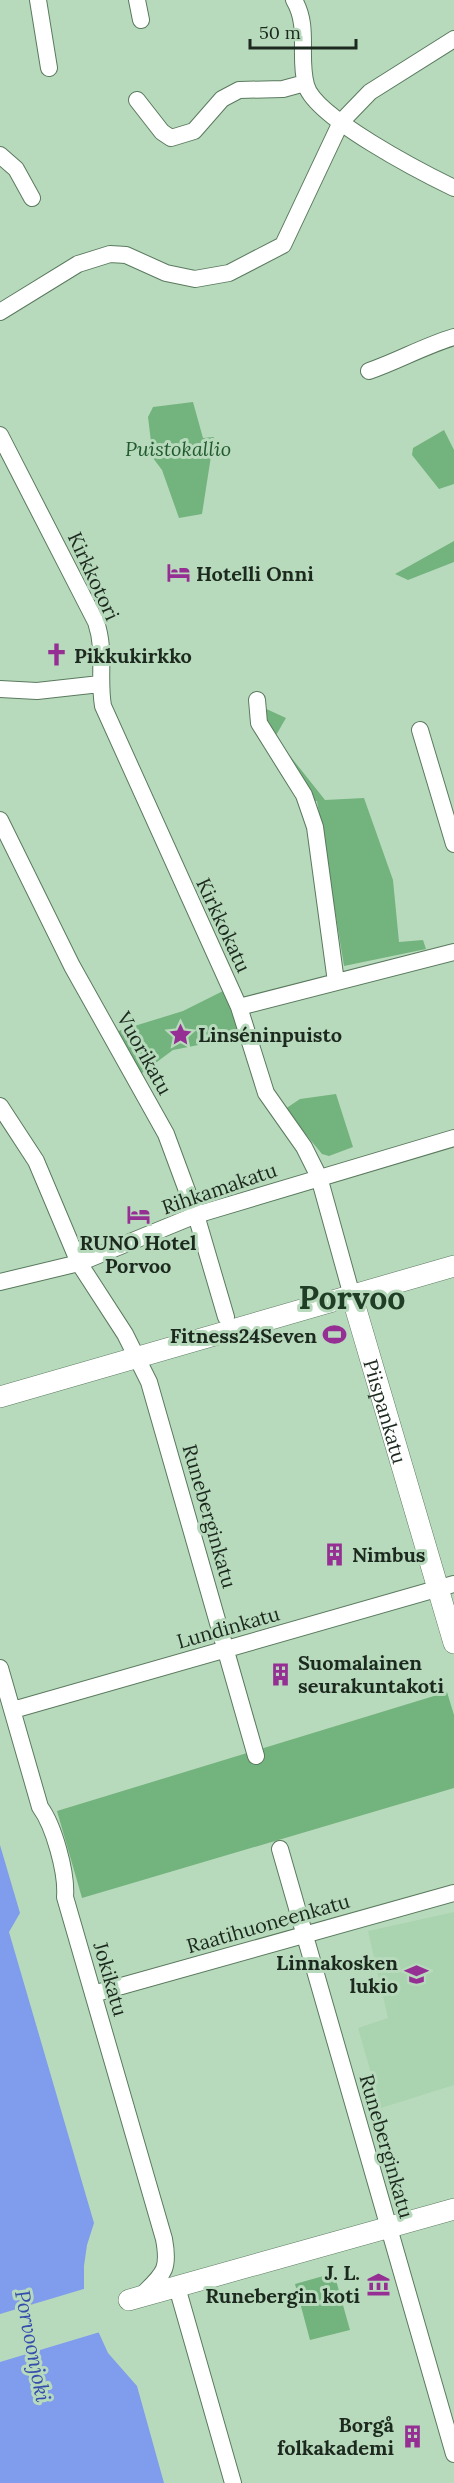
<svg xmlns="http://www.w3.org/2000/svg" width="454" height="2483" font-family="Lora,serif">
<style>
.built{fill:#aad3af}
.green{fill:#73b37d}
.water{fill:#7f9ced}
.pier{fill:#b8dabc}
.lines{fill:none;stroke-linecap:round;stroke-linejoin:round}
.minor-casing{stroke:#5a7a5e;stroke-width:18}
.major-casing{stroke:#5a7a5e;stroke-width:22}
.minor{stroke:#fff;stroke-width:16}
.major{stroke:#fff;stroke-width:21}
.labels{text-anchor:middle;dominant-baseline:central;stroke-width:6;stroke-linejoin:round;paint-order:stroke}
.park-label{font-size:20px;font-style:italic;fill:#225a2f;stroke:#b8dabc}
.poi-label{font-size:20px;font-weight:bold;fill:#1c291e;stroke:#b8dabc;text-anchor:start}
.street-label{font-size:20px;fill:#1c291e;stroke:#b8dabc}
.water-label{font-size:21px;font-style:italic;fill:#344eac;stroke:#b8dabc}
.town-label{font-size:32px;font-weight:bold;fill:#203e25;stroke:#b8dabc}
</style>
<rect width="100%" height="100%" fill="#b8dabc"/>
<path class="built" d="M 454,1912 L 454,2085 L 381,2108 L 358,2028 L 388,2018 L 368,1931 Z"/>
<path class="green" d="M 193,402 L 203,438 L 214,437 L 202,514 L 179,518 L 162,470 L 153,458 L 148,417 L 153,407 Z
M 444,430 L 454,450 L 454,484 L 439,489 L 412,455 L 413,448 Z
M 454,541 L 454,562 L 408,580 L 395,574 Z
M 251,702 L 286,718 L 275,737 L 325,800 L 364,798 L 393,880 L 399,942 L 423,940 L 426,949 L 344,966 L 317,801 L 301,802 C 273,767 262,746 251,702 Z
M 225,990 L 244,1036 L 173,1050 L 138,1076 L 115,1032 L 183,1011 Z
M 336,1094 L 353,1147 L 329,1156 L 322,1154 L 285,1109 L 300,1099 Z
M 447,1692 L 454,1715 L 454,1788 L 82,1898 L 57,1811 Z
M 334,2273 L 350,2330 L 310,2340 L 295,2284 Z"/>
<path class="water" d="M 0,1845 L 20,1913 L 9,1932 L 94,2223 L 87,2245 L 84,2266 L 84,2289 L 89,2311 L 108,2353 L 137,2386 L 164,2483 L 0,2483 Z"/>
<path class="pier" d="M 87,2288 L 100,2332 L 0,2362 L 0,2314 Z"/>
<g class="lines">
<defs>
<path id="minor" d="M 38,0 L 49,68
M 137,0 L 141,20
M 294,0 C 310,27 298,56 306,85 C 314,117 423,173 454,188
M 137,100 L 162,132 L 171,138 L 194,131 L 222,99 L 239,90 L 283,89 L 305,83
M 0,155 L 16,169 L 32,198
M 0,312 L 78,264 L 110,254 L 126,255 L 166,273 L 195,279 L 229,273 L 283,245 L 341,122 L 370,92 L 454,39
M 369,371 C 398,361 424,346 454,337
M 0,435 L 96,622 C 106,652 98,675 103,706 L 239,1007 L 266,1093 L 304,1147 L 319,1177 L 352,1296
M 0,689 L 37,691 L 100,684
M 257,700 L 259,723 L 304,795 L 315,827 L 336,982
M 420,730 L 454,844
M 0,820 L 72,966 L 166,1134 L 196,1215 L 226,1317
M 239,1007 L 454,952
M 0,1106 L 36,1161 L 79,1263 L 125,1334 L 149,1382 L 256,1756
M 0,1282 L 79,1263 L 196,1215 L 454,1138
M 0,1668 L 40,1807 C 54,1826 67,1873 65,1897 L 164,2239 C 170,2271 163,2274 141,2296
M 13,1710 L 454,1584
M 280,1849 L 454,2454
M 93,1994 L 454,1893
M 177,2287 L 233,2483"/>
<g id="major">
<path id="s1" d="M 352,1296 L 454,1643"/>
<path d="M 0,1397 L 454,1266"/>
<path d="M 129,2300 L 454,2209"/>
</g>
</defs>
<use href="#minor" class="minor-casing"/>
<use href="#major" class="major-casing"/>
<use href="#minor" class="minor"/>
<use href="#major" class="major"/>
</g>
<defs>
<symbol id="hotel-bare" viewBox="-9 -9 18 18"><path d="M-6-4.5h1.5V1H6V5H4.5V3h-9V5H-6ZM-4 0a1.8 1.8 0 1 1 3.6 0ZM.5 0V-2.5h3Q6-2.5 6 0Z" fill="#952f94" stroke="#b8dabc" stroke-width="2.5" paint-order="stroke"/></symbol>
<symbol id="church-bare" viewBox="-9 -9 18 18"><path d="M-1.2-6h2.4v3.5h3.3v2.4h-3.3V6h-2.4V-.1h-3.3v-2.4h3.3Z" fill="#952f94" stroke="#b8dabc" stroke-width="2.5" paint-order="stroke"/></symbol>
<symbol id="sight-bare" viewBox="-9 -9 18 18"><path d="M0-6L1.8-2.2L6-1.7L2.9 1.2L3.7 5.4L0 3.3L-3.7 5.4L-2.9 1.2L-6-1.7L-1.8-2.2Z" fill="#952f94" stroke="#b8dabc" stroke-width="2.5" paint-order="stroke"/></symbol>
<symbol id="stadium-bare" viewBox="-9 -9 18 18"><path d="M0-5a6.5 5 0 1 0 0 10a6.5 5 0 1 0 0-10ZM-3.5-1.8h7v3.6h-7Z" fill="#952f94" stroke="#b8dabc" stroke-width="2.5" paint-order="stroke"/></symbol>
<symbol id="building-bare" viewBox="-9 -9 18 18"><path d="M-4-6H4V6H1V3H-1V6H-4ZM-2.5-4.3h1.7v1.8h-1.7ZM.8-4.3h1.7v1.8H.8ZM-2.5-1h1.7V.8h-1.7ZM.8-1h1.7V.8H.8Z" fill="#952f94" stroke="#b8dabc" stroke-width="2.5" paint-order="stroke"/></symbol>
<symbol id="school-bare" viewBox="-9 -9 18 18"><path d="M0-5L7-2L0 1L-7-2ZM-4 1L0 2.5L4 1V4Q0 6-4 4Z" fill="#952f94" stroke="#b8dabc" stroke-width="2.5" paint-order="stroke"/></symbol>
<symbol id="museum-bare" viewBox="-9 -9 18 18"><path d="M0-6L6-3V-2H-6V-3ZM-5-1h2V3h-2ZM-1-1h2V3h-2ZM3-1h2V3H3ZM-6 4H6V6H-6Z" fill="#952f94" stroke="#b8dabc" stroke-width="2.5" paint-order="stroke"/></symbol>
</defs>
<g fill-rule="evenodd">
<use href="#hotel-bare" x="162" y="556" width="33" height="33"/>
<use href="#church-bare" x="40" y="638" width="33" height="33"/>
<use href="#sight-bare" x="164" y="1018" width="33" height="33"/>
<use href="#hotel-bare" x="122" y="1198" width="33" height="33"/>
<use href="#stadium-bare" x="318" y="1318" width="33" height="33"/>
<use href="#building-bare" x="318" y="1538" width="33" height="33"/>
<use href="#building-bare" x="264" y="1658" width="33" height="33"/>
<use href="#school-bare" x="400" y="1958" width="33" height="33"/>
<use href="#museum-bare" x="362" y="2268" width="33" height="33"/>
<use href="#building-bare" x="396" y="2420" width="33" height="33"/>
</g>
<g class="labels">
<g class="park-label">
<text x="178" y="448">Puistokallio</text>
</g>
<g class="poi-label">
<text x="196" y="573">Hotelli Onni</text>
<text x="74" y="655">Pikkukirkko</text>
<text x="198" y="1034">Linséninpuisto</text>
<text x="138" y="1242" text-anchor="middle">RUNO Hotel<tspan x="138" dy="23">Porvoo</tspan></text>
<text x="317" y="1335" text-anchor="end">Fitness24Seven</text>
<text x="352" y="1554">Nimbus</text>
<text x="298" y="1662">Suomalainen<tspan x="298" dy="23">seurakuntakoti</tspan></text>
<text x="398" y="1962" text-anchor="end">Linnakosken<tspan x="398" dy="23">lukio</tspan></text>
<text x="360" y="2272" text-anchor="end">J. L.<tspan x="360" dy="23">Runebergin koti</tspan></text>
<text x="394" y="2424" text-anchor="end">Borgå<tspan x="394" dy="23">folkakademi</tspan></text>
</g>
<g class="street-label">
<text transform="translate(94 576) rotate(65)">Kirkkotori</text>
<text transform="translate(224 925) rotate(65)">Kirkkokatu</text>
<text transform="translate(145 1053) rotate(61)">Vuorikatu</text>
<text transform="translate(219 1188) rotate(-19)">Rihkamakatu</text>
<text stroke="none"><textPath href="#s1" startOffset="120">Piispankatu</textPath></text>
<text transform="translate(210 1516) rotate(74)">Runeberginkatu</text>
<text transform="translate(228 1627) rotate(-16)">Lundinkatu</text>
<text transform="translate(268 1923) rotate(-16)">Raatihuoneenkatu</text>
<text transform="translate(111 1979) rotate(74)">Jokikatu</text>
<text transform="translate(387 2146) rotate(74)">Runeberginkatu</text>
</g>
<g class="water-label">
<text transform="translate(33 2346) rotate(79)">Porvoonjoki</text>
</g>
<g class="town-label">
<text x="352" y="1297">Porvoo</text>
</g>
</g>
<path d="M250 39v9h106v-9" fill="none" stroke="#1c291e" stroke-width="3"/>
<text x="259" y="39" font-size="18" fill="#1c291e" stroke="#b8dabc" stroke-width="4.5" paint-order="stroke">50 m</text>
</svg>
